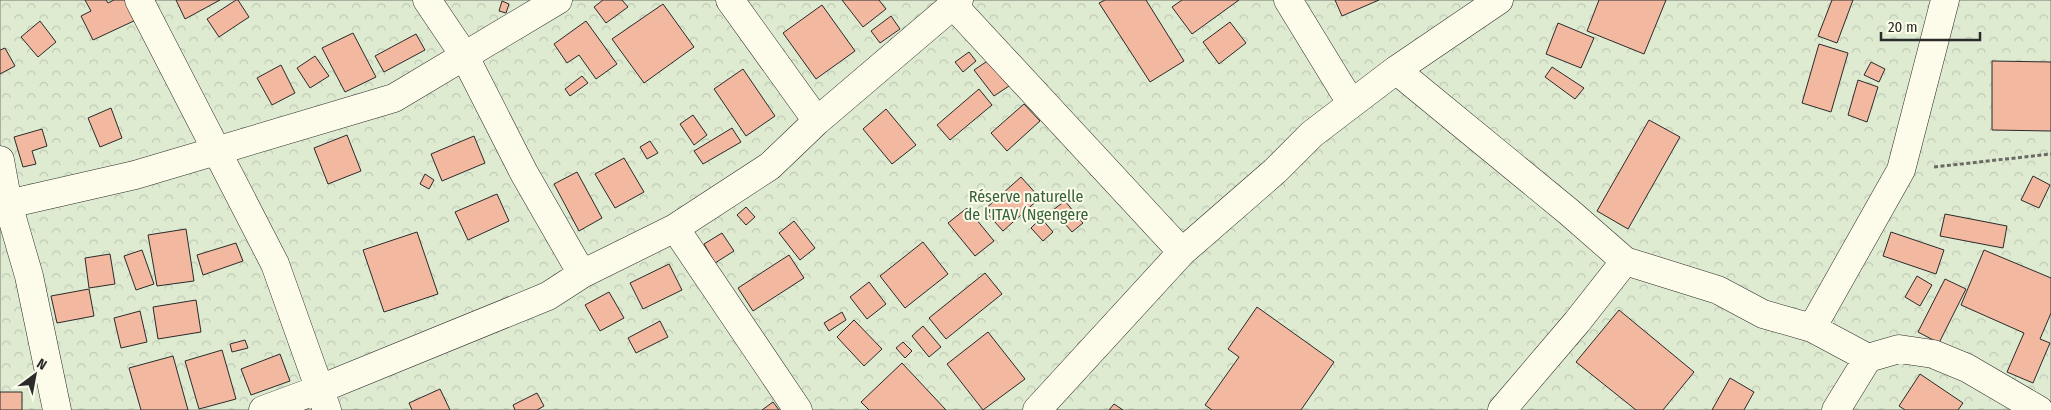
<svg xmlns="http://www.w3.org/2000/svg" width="2051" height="410" font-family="'Fira Sans Condensed',sans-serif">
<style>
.park{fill:url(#park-crowns);stroke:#74746e}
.building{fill:#f2b8a0;stroke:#2b2b2b}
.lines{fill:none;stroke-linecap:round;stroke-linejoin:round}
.minor-casing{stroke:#2b2b2b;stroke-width:29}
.path{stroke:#6a6964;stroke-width:3;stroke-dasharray:4 2.5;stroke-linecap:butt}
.minor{stroke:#fdfbea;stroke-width:28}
.labels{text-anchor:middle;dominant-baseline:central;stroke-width:4;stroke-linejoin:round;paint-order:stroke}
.park-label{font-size:16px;fill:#34623c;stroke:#fdfbea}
</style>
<defs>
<pattern id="park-crowns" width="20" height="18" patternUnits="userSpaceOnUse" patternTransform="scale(1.25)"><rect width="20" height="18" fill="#deebd1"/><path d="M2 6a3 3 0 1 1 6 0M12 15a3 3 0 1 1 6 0" fill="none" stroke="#bfcab4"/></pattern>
</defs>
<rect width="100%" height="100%" fill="#fdfbea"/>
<path class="park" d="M 0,0 L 2051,0 L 2051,410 L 0,410 Z"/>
<path class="building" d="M 85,0 L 106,0 L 108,3 L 114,0 L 129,0 L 138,19 L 93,40 L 81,16 L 91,11 Z
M 176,0 L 220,0 L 185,19 Z
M 236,0 L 238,0 L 249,17 L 219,37 L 207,19 Z
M 603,0 L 622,0 L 628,7 L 606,23 L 594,7 Z
M 842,0 L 879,0 L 886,9 L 863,27 Z
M 1105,0 L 1146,0 L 1184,61 L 1150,82 L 1099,3 Z
M 1182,0 L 1239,0 L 1192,34 L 1172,7 Z
M 1335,0 L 1379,0 L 1342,16 Z
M 1599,0 L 1666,0 L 1644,54 L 1587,31 Z
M 1832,0 L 1853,0 L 1837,43 L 1818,36 Z
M 502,1 L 509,4 L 506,13 L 499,11 Z
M 663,4 L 694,47 L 644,83 L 612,39 Z
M 822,5 L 855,51 L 816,79 L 783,33 Z
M 891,16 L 900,29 L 880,43 L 871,31 Z
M 40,21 L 56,42 L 38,57 L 21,37 Z
M 586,21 L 617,64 L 596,79 L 579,55 L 567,63 L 554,44 Z
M 1230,22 L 1246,43 L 1219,64 L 1203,42 Z
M 1558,23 L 1594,38 L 1581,68 L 1546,54 Z
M 353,33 L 376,77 L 345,92 L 322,48 Z
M 416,34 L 425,50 L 384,72 L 375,56 Z
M 1819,44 L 1848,53 L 1831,112 L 1802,103 Z
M 5,48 L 15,66 L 0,74 L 0,50 Z
M 969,52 L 976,61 L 963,72 L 955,62 Z
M 315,56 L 329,76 L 310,88 L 297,68 Z
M 989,60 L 1009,86 L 994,96 L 974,70 Z
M 1992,61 L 2051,62 L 2051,131 L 1992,130 Z
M 1871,62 L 1885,69 L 1879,82 L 1864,75 Z
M 281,65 L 295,93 L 272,105 L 257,78 Z
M 1552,67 L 1584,88 L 1575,99 L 1545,77 Z
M 743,69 L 775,116 L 746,136 L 714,89 Z
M 582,76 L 588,83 L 570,96 L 565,89 Z
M 1858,80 L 1878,87 L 1867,122 L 1848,115 Z
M 979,89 L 992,105 L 950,140 L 937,125 Z
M 1024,104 L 1040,121 L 1007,151 L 991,133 Z
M 111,108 L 122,138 L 100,147 L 88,118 Z
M 886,109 L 916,145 L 892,164 L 863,129 Z
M 693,115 L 707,135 L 694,145 L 680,124 Z
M 1649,120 L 1680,137 L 1628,229 L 1597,211 Z
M 732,128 L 741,142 L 703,164 L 694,151 Z
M 42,129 L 47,146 L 32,151 L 36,164 L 23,167 L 14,137 Z
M 347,135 L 361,171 L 328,184 L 314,148 Z
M 474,136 L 485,163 L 442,181 L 431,154 Z
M 650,141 L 658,153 L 647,159 L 640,147 Z
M 624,158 L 644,192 L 615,208 L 595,174 Z
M 577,172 L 602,218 L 579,231 L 554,184 Z
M 425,174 L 434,180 L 429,189 L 420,184 Z
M 2033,176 L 2050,185 L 2039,208 L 2021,200 Z
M 1021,177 L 1040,198 L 1003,231 L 984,210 Z
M 497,194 L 509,221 L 468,240 L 455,212 Z
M 1065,201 L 1083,223 L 1072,232 L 1053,210 Z
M 746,207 L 755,217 L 746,225 L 737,215 Z
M 967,208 L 994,241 L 975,256 L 948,223 Z
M 1945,214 L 2007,226 L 2003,248 L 1940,236 Z
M 1041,218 L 1053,232 L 1043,241 L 1031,228 Z
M 794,221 L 815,248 L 800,260 L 779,233 Z
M 186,229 L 194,281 L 157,286 L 148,235 Z
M 417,232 L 438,294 L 384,312 L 363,250 Z
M 1891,232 L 1944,250 L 1936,274 L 1883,256 Z
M 722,233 L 734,251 L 715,263 L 704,244 Z
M 923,242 L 948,274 L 905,308 L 880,276 Z
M 236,243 L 243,261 L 203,275 L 197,255 Z
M 142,250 L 154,284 L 136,290 L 124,256 Z
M 1984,250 L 2051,278 L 2051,313 L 2040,339 L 2050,343 L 2033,383 L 2007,372 L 2024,333 L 1961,305 Z
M 110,254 L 115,284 L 89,288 L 85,258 Z
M 789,255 L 804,278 L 753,311 L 738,288 Z
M 669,264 L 682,290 L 643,309 L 630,283 Z
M 985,273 L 1002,294 L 946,339 L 929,318 Z
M 1917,276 L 1932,285 L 1920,306 L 1905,297 Z
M 1945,279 L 1966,289 L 1939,343 L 1918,332 Z
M 869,282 L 886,304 L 867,319 L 850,297 Z
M 89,289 L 94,316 L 57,323 L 51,296 Z
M 609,292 L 624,318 L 600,331 L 585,305 Z
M 196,300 L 201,332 L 158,339 L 153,307 Z
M 1257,307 L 1334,362 L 1301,410 L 1212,410 L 1205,405 L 1239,357 L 1228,349 Z
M 1619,310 L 1694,372 L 1663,410 L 1636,410 L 1576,362 Z
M 140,311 L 147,342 L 121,348 L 114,318 Z
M 842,312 L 846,320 L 829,331 L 824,323 Z
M 854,320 L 882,349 L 864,366 L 837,337 Z
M 660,321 L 668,337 L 636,353 L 628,338 Z
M 923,326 L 941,347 L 929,357 L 912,336 Z
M 988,332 L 1025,379 L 983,410 L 947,364 Z
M 245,340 L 248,348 L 232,352 L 230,344 Z
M 903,342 L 912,351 L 905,358 L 896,348 Z
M 222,350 L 236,399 L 199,409 L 185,361 Z
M 280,354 L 290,381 L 251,395 L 241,369 Z
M 173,356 L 188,410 L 141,410 L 129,368 Z
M 902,363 L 946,410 L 869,410 L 861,402 Z
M 1920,374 L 1963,403 L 1958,410 L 1905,410 L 1899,406 Z
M 1730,378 L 1754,392 L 1744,410 L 1712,410 Z
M 440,389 L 450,410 L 412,410 L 409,403 Z
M 0,392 L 22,392 L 22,410 L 0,410 Z
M 537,393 L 544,406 L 537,410 L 515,410 L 513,405 Z
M 773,402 L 779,410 L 762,410 Z
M 1114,404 L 1123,410 L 1109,410 Z"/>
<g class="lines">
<defs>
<path id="minor" d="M 139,0 L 275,264 L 327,410
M 427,0 L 464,55 L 524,173 L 582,274
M 730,0 L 817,121
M 1288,0 L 1351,103
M 953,5 L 1182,252
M 1396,70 L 1569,212 L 1625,261 L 1718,290 L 1763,314 L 1812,328 L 1868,358 L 1899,349 L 1933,354 L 1967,368 L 2039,410
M 0,160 L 8,204 L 29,276 L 57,410
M 8,204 L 135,175 L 394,98 L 558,0
M 675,228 L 798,410
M 1812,328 L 1901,170 L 1945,0
M 263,410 L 320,389 L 548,296 L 582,274 L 675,228 L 770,166 L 817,121 L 959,0
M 1037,410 L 1182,252 L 1275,171 L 1312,134 L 1396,70 L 1499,0
M 1502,410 L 1577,322 L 1625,261
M 1836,410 L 1868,358"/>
</defs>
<use href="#minor" class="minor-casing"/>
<path class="path" d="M 1934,167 L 2051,154"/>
<use href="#minor" class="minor"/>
</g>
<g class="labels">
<g class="park-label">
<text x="1026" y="196">Réserve naturelle<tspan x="1026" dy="18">de l'ITAV (Ngengere</tspan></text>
</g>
</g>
<g transform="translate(35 375) rotate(32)" stroke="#fdfbea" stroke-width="4" paint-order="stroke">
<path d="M0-4L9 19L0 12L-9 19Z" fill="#2b2b2b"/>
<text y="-8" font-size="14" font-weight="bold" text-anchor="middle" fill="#2b2b2b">N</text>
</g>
<path d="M1881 32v8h99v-8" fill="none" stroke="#2b2b2b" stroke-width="2.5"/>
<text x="1888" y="32" font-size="15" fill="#2b2b2b" stroke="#fdfbea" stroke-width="4" paint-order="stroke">20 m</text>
</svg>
